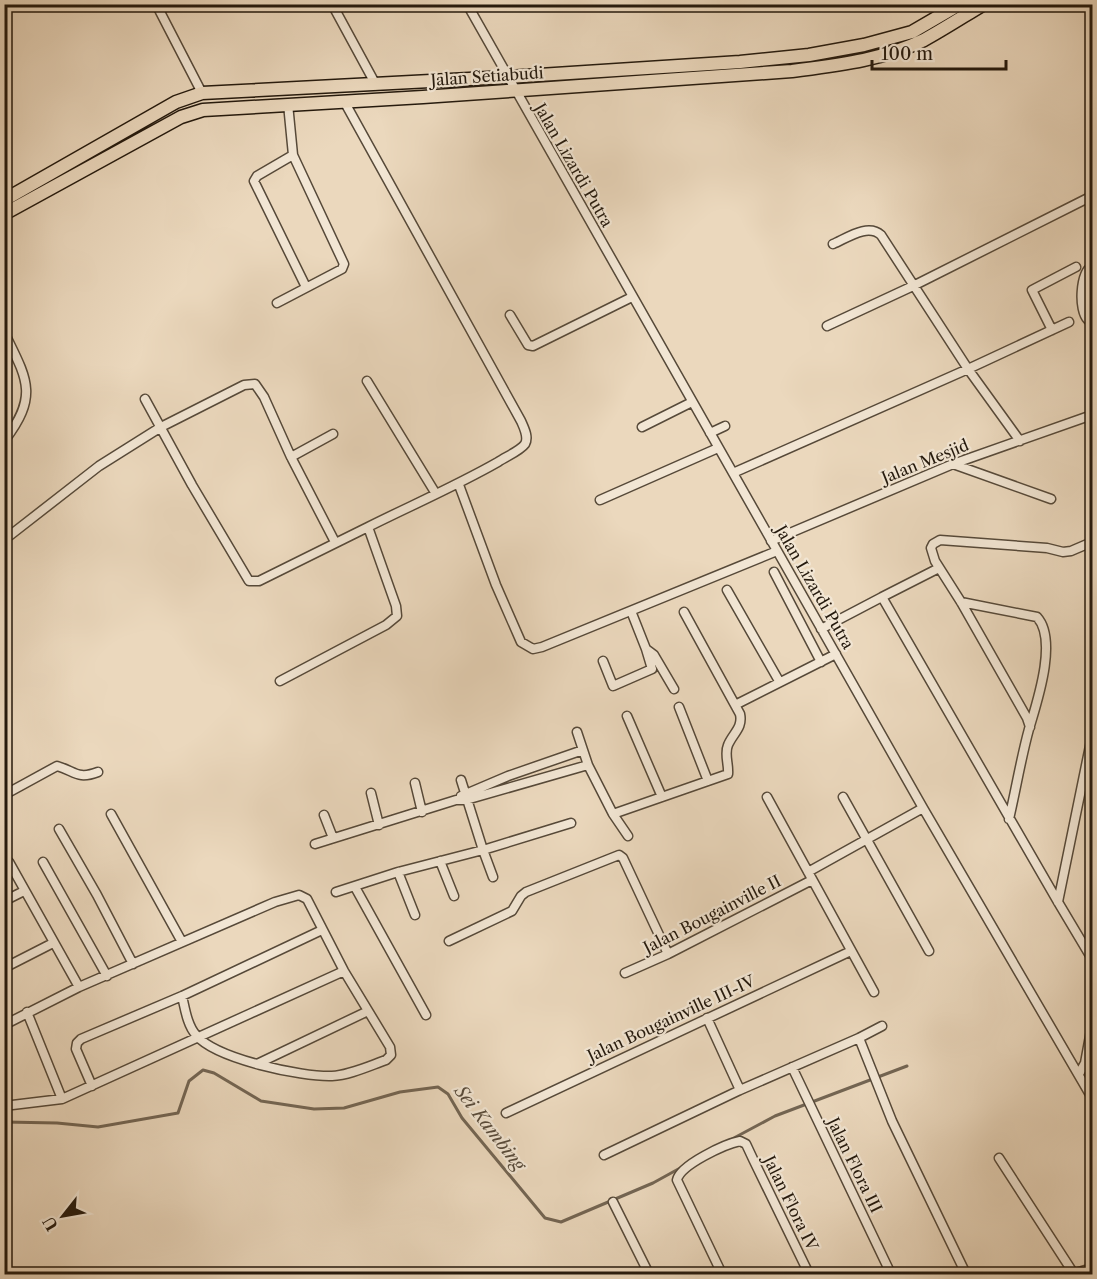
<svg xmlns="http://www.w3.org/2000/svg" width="1097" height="1279" font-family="'Libre Caslon Text',serif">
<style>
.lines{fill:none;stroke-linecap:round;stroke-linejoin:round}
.stream{stroke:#736553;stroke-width:3}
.street-casing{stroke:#564939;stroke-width:11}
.primary-casing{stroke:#24190d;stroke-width:15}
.street{stroke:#f2e6d4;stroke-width:8}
.primary{stroke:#ebd8bd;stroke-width:12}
.labels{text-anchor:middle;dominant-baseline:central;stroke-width:4.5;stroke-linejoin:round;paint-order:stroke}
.street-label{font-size:16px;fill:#24190d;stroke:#f2e6d4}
.water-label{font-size:18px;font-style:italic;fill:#584b3b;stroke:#f2e6d4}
</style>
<rect width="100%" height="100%" fill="#ebd8bd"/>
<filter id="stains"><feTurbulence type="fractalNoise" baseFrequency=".00333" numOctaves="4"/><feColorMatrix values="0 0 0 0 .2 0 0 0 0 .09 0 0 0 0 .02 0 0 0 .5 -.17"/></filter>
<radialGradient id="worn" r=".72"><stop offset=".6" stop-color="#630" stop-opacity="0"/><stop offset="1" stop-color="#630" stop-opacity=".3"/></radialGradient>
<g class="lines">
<path class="stream" d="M 4,1122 L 57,1123 L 98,1127 L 178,1113 L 189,1081 L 203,1070 L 214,1073 L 261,1101 L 314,1109 L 344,1108 L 400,1092 L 438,1087 L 448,1094 L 462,1118 L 545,1218 L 561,1222 L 653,1183 L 682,1167
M 732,1139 L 775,1116 L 907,1066"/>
<defs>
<path id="street" d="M 156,4 L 202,93
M 332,4 L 376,85
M 467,4 L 923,808 L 1092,1098
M 159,10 L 171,4
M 293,155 L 257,176 L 254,181 L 306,287
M 833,244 C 847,238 868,223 881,235 L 968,369 L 1020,441
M 1092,266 C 1080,273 1078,310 1088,320 L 1092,320
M 277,303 L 342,269 L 344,264 L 293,155 L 288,104
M 510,315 L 528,345 L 533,346 L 632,297
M 827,326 L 913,286 L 1092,196
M 1052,330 L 1032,290 L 1076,267
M 4,332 C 27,379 39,395 5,440
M 367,381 L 436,494
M 145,399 L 192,485 L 249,581 L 259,581 L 368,527
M 642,427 L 692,402
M 710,433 L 725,426
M 291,457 L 333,434
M 953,464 L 1051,499
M 733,473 L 968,369 L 1069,322
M 459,485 L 496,585 L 521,642 L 533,649 L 542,647 L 777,551
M 600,500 L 718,448
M 4,540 L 99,466 L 161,427 L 244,385 L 255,384 L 264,397 L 291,457 L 335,542
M 771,541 L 953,464 L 1092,415
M 774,572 L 821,662
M 727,590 L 779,681
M 882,597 L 939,568
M 961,602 L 1037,617 C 1058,640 1037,702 1029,729 C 1021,758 1016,789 1009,819
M 631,611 L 646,649 L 654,655 L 674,689
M 821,629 L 882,597 L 1058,902 L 1092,959
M 603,661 L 613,686 L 652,669 L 646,649
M 280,681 L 386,625 L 397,616 L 396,606 L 368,527 C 412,505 456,486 498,462 C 505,457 520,451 525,444 C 529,437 524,428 521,421 L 344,101
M 735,705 L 836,654
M 679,707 L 708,781
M 627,716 L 662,797
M 1030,727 L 1027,718 L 961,602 L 935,561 L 931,548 L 933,544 L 940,540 L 1047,548 L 1063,552 L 1071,551 L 1092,542
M 577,732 L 588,765 L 613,814 L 728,774 C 729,764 724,754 728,745 C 733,733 743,728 740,714 L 684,612
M 415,783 L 422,812
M 371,793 L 379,825
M 4,795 L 57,766 C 75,771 77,780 98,772
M 461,796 L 508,776 L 583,750
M 767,797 L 874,992
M 843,797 L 929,951
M 111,814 L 182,942
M 613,814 L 628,836
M 324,815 L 333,838
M 59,829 L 97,895 L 133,964
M 315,844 L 456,800 L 466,800 L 588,765
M 440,861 L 454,896
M 9,862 L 79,987
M 43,862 L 107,976
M 398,872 L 415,915
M 808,872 L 923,808
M 493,877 L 483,850 L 571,823
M 355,887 L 426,1015
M 336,892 L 398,872 L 483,850 L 461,780
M 4,901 L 24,891
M 1058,902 L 1092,736
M 449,941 L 512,911 L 521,896 L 526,892 L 619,855 L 623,858 L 668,954
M 4,968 L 53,943
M 625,973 L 668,954 L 812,880
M 27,1012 L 62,1099
M 707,1018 L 740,1090
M 4,1025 L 79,987 L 275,902 L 299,895 L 307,899 L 344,971 L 390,1047 L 391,1055 L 386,1060 C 369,1066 350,1075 332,1076 C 301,1077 216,1059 196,1035 C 187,1025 185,1008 182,996
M 859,1038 L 892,1121 L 966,1274
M 257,1064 L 368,1011
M 792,1067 L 891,1274
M 1079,1074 L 1085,1063 L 1092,1025
M 92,1086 L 76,1049 L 77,1043 L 81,1039 L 182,996 L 322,930
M 4,1106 L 62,1099 L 344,971
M 506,1113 L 851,951
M 604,1155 L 740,1090 L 859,1038 L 882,1026
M 999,1158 L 1074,1274
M 613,1202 L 649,1274
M 722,1274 L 677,1180 C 680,1165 725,1144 740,1141 L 746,1144 L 753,1159 L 809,1274
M 1072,1274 L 1092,1268"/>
<path id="primary" d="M 4,200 L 176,102 L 202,93 L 507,77 L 740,62 L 809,55 L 864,45 L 912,32 L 960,4
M 4,214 L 181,117 L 203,110 L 423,97 L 792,71 C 837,65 883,60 924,40 C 944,29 964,16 984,4"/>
</defs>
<use href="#street" class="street-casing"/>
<use href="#primary" class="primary-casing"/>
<use href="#street" class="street"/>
<use href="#primary" class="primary"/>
</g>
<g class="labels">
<g class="street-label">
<text transform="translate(487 76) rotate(-4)">Jalan Setiabudi</text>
<text transform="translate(574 165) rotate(60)">Jalan Lizardi Putra</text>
<text transform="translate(925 461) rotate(-22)">Jalan Mesjid</text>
<text transform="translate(815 587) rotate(60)">Jalan Lizardi Putra</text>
<text transform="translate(712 914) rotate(-27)">Jalan Bougainville II</text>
<text transform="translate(671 1018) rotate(-25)">Jalan Bougainville III-IV</text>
<text transform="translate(855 1165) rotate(64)">Jalan Flora III</text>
<text transform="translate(791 1203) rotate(64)">Jalan Flora IV</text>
</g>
<g class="water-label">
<text transform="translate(490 1128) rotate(52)">Sei Kambing</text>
</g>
</g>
<rect width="1097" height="1279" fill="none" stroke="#ebd8bd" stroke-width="24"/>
<rect x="6" y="6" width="1085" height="1267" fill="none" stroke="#24190d" stroke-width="3"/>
<rect x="12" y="12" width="1073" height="1255" fill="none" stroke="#24190d" stroke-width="1.5"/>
<g transform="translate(63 1216) rotate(239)" stroke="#f2e6d4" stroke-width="4.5" paint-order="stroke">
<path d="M0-4.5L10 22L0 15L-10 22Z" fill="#24190d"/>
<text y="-9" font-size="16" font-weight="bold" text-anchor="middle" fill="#24190d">U</text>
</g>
<path d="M872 60v9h134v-9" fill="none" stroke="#24190d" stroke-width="3"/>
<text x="881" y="60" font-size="18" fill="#24190d" stroke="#f2e6d4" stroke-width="4.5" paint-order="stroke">100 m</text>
<rect width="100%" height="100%" filter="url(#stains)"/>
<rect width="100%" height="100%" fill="url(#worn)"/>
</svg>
